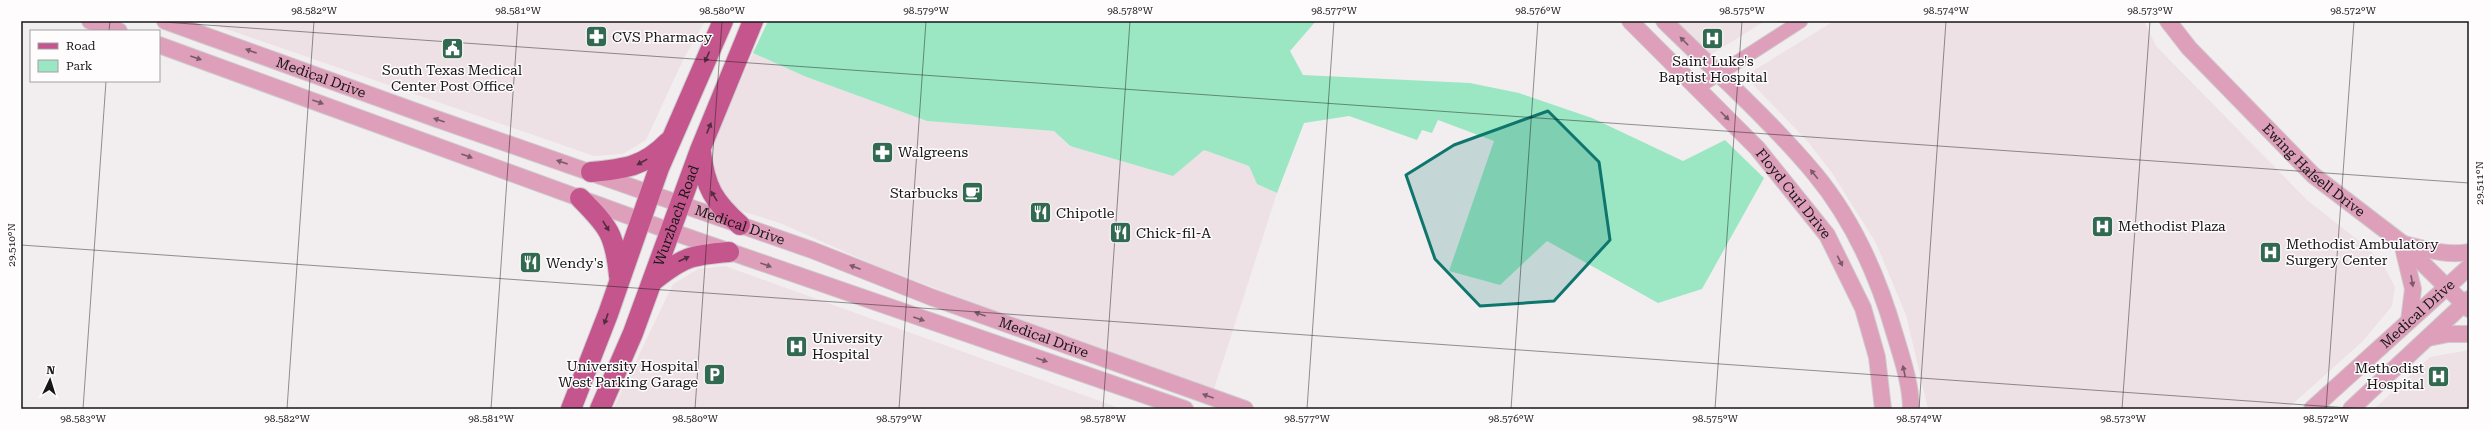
<svg xmlns="http://www.w3.org/2000/svg" width="2490" height="430" font-family="'Roboto Serif',serif">
<style>
.built{fill:#ede1e6}
.green{fill:#9be7c3}
.lines{fill:none;stroke-linecap:round;stroke-linejoin:round}
.minor-casing{stroke:#cfcbcd;stroke-width:15}
.tertiary-casing{stroke:#cfcbcd;stroke-width:18}
.primary-casing{stroke:#cfcbcd;stroke-width:22}
.minor{stroke:#dd9fba;stroke-width:13}
.tertiary{stroke:#dd9fba;stroke-width:16}
.primary{stroke:#c4558d;stroke-width:20}
.oneway{fill:#7a5a68}
.oneway2{fill:#542c40}
.marked{fill:#0f766e;fill-opacity:0.2;stroke:#0f766e;stroke-width:3;stroke-linejoin:round}
.ticks{fill:none;stroke:#171616;stroke-width:1;stroke-opacity:0.45}
.labels{text-anchor:middle;dominant-baseline:central;stroke-width:3;stroke-linejoin:round;paint-order:stroke}
.poi-label{font-size:14px;fill:#171616;stroke:#fffcfd;text-anchor:start}
.street-label{font-size:14px;fill:#171616;stroke:#fffcfd}
.neatline{fill:none;stroke:#171616;stroke-width:1.5}
.ticks-label{font-size:10px;text-anchor:middle;fill:#171616}
</style>
<rect width="100%" height="100%" fill="#f2eef0"/>
<path class="built" d="M 203,21 L 705,21 L 684,58 L 646,140 L 623,154 L 594,156 Z
M 1673,21 L 1765,21 L 1707,57 Z
M 1834,21 L 2144,21 L 2156,46 L 2214,105 L 2307,200 L 2368,248 L 2385,268 L 2395,287 L 2392,306 L 2362,342 L 2287,409 L 1928,409 L 1906,315 L 1876,243 L 1832,173 L 1809,143 L 1745,76 Z
M 753,53 L 804,76 L 927,121 L 1054,131 L 1070,147 L 1204,150 L 1249,166 L 1257,184 L 1277,193 L 1214,389 L 1033,325 L 879,267 L 780,223 L 738,210 L 728,204 L 719,194 L 708,154 Z
M 725,266 L 1122,409 L 613,409 L 673,284 L 698,269 Z
M 2469,350 L 2469,409 L 2374,409 L 2430,357 Z"/>
<path class="green" d="M 768,21 L 1316,21 L 1290,51 L 1303,75 L 1470,83 L 1519,93 L 1592,118 L 1683,161 L 1725,140 L 1764,178 L 1702,289 L 1658,303 L 1547,241 L 1500,285 L 1449,271 L 1494,141 L 1438,120 L 1432,133 L 1422,130 L 1417,140 L 1349,116 L 1304,123 L 1277,193 L 1257,184 L 1249,166 L 1204,150 L 1173,176 L 1070,146 L 1054,131 L 927,121 L 804,76 L 753,53 Z"/>
<g class="lines">
<defs>
<path id="minor" d="M 1697,88 L 1801,21"/>
<g id="tertiary">
<path d="M 90,21 L 119,31"/>
<path id="s1" d="M 165,21 L 434,118 L 812,250 L 931,297 L 1245,409"/>
<path id="s2" d="M 1630,21 L 1757,148 L 1827,235 L 1863,308 L 1877,357 L 1883,409"/>
<path d="M 1664,21 C 1715,71 1769,119 1815,174 C 1853,220 1879,279 1895,335 C 1902,358 1911,385 1911,409"/>
<path id="s3" d="M 2168,21 L 2189,48 L 2313,175 L 2402,243 L 2469,309"/>
<path d="M 159,45 L 670,231 L 1185,409"/>
<path d="M 2402,243 L 2413,289 L 2409,321"/>
<path d="M 2404,244 C 2425,249 2447,256 2469,252"/>
<path d="M 2428,338 L 2448,334 L 2469,334"/>
<path id="s4" d="M 2312,409 L 2469,267"/>
<path d="M 2351,409 L 2469,299"/>
</g>
<g id="primary">
<path d="M 701,152 C 705,187 714,202 740,225"/>
<path d="M 591,172 C 624,169 644,167 668,142"/>
<path d="M 580,198 C 609,227 615,235 619,276"/>
<path d="M 653,281 C 683,257 691,255 729,252"/>
<path d="M 571,409 L 608,314 L 659,168 L 723,21"/>
<path id="s5" d="M 600,409 L 633,333 L 700,150 L 753,21"/>
</g>
</defs>
<use href="#minor" class="minor-casing"/>
<use href="#tertiary" class="tertiary-casing"/>
<use href="#primary" class="primary-casing"/>
<use href="#minor" class="minor"/>
<use href="#tertiary" class="tertiary"/>
<use href="#primary" class="primary"/>
</g>
<defs><path id="oneway-solid" d="M-6-.8H1V-3.2L6.5 0L1 3.2V.8H-6Z"/></defs>
<g class="oneway">
<use href="#oneway-solid" transform="translate(1684 41) rotate(-135)"/>
<use href="#oneway-solid" transform="translate(251 51) rotate(-160)"/>
<use href="#oneway-solid" transform="translate(196 58) rotate(19)"/>
<use href="#oneway-solid" transform="translate(318 102) rotate(20)"/>
<use href="#oneway-solid" transform="translate(1725 116) rotate(45)"/>
<use href="#oneway-solid" transform="translate(439 120) rotate(-161)"/>
<use href="#oneway-solid" transform="translate(467 156) rotate(20)"/>
<use href="#oneway-solid" transform="translate(562 162) rotate(-161)"/>
<use href="#oneway-solid" transform="translate(1814 174) rotate(-129)"/>
<use href="#oneway-solid" transform="translate(1840 261) rotate(63)"/>
<use href="#oneway-solid" transform="translate(766 265) rotate(20)"/>
<use href="#oneway-solid" transform="translate(855 267) rotate(-159)"/>
<use href="#oneway-solid" transform="translate(2412 281) rotate(80)"/>
<use href="#oneway-solid" transform="translate(980 314) rotate(-160)"/>
<use href="#oneway-solid" transform="translate(919 319) rotate(19)"/>
<use href="#oneway-solid" transform="translate(1042 360) rotate(19)"/>
<use href="#oneway-solid" transform="translate(1904 371) rotate(-102)"/>
<use href="#oneway-solid" transform="translate(1208 396) rotate(-160)"/>
</g>
<g class="oneway2">
<use href="#oneway-solid" transform="translate(707 57) rotate(114)"/>
<use href="#oneway-solid" transform="translate(709 128) rotate(-68)"/>
<use href="#oneway-solid" transform="translate(642 162) rotate(151)"/>
<use href="#oneway-solid" transform="translate(714 196) rotate(-122)"/>
<use href="#oneway-solid" transform="translate(606 226) rotate(58)"/>
<use href="#oneway-solid" transform="translate(684 259) rotate(-25)"/>
<use href="#oneway-solid" transform="translate(606 319) rotate(110)"/>
</g>
<path class="marked" d="M 1548,111 L 1599,162 L 1610,240 L 1554,301 L 1480,306 L 1435,259 L 1406,175 L 1454,145 Z"/>
<path class="ticks" d="M 149,21 L 2469,183M 109,31 L 110,21M 21,245 L 2363,409M 83,409 L 106,81M 287,409 L 314,21M 491,409 L 518,21M 695,409 L 722,21M 899,409 L 926,21M 1103,409 L 1130,21M 1307,409 L 1334,21M 1511,409 L 1538,21M 1715,409 L 1742,21M 1919,409 L 1946,21M 2122,409 L 2150,21M 2326,409 L 2354,21"/>
<defs>
<symbol id="pharmacy-square" viewBox="-11 -11 22 22"><rect x="-9" y="-9" width="18" height="18" rx="4" fill="#316951" stroke="#fffcfd"/><path d="M-2-6h4v4h4v4h-4v4h-4v-4h-4v-4h4Z" fill="#fff"/></symbol>
<symbol id="hospital-square" viewBox="-11 -11 22 22"><rect x="-9" y="-9" width="18" height="18" rx="4" fill="#316951" stroke="#fffcfd"/><path d="M-5-5h3v3.5h4V-5h3V5h-3V1.5h-4V5h-3Z" fill="#fff"/></symbol>
<symbol id="civic-square" viewBox="-11 -11 22 22"><rect x="-9" y="-9" width="18" height="18" rx="4" fill="#316951" stroke="#fffcfd"/><path d="M-.6-6.5H3V-4.5H.6V-3L4-1V1h2V6H-6V1h2V-1L-.6-3ZM-1.2 2.5V6h2.4V2.5Z" fill="#fff"/></symbol>
<symbol id="cafe-square" viewBox="-11 -11 22 22"><rect x="-9" y="-9" width="18" height="18" rx="4" fill="#316951" stroke="#fffcfd"/><path d="M-5.5-4.5H6V0H3Q3 3.5 0 3.5H-2.5Q-5.5 3.5-5.5 0ZM3-3.2v2h1.7v-2ZM-6 4.5H4V6H-6Z" fill="#fff"/></symbol>
<symbol id="restaurant-square" viewBox="-11 -11 22 22"><rect x="-9" y="-9" width="18" height="18" rx="4" fill="#316951" stroke="#fffcfd"/><path d="M-5-6h1v4h1v-4h1v4h1v-4h1v5L-1.5 .5V6h-2V.5L-5-1ZM5-6V6H3V1.5H1.5Q1.5-4 5-6Z" fill="#fff"/></symbol>
<symbol id="parking-square" viewBox="-11 -11 22 22"><rect x="-9" y="-9" width="18" height="18" rx="4" fill="#316951" stroke="#fffcfd"/><path d="M-3.5-5.5H1a3.5 3.5 0 0 1 0 7H-1V5.5H-3.5ZM-1-3.4V-.6H.8a1.4 1.4 0 0 0 0-2.8Z" fill="#fff"/></symbol>
</defs>
<g fill-rule="evenodd">
<use href="#pharmacy-square" x="584" y="24" width="25" height="25"/>
<use href="#hospital-square" x="1700" y="26" width="25" height="25"/>
<use href="#civic-square" x="440" y="36" width="25" height="25"/>
<use href="#pharmacy-square" x="870" y="140" width="25" height="25"/>
<use href="#cafe-square" x="960" y="180" width="25" height="25"/>
<use href="#restaurant-square" x="1028" y="200" width="25" height="25"/>
<use href="#hospital-square" x="2090" y="214" width="25" height="25"/>
<use href="#restaurant-square" x="1108" y="220" width="25" height="25"/>
<use href="#hospital-square" x="2258" y="240" width="25" height="25"/>
<use href="#restaurant-square" x="518" y="250" width="25" height="25"/>
<use href="#hospital-square" x="784" y="334" width="25" height="25"/>
<use href="#parking-square" x="702" y="362" width="25" height="25"/>
<use href="#hospital-square" x="2426" y="364" width="25" height="25"/>
</g>
<g class="labels">
<g class="poi-label">
<text x="612" y="37">CVS Pharmacy</text>
<text x="1713" y="61" text-anchor="middle">Saint Luke's<tspan x="1713" dy="16">Baptist Hospital</tspan></text>
<text x="452" y="70" text-anchor="middle">South Texas Medical<tspan x="452" dy="16">Center Post Office</tspan></text>
<text x="898" y="152">Walgreens</text>
<text x="958" y="193" text-anchor="end">Starbucks</text>
<text x="1056" y="213">Chipotle</text>
<text x="2118" y="226">Methodist Plaza</text>
<text x="1136" y="233">Chick-fil-A</text>
<text x="2286" y="244">Methodist Ambulatory<tspan x="2286" dy="16">Surgery Center</tspan></text>
<text x="546" y="263">Wendy's</text>
<text x="812" y="338">University<tspan x="812" dy="16">Hospital</tspan></text>
<text x="698" y="366" text-anchor="end">University Hospital<tspan x="698" dy="16">West Parking Garage</tspan></text>
<text x="2424" y="368" text-anchor="end">Methodist<tspan x="2424" dy="16">Hospital</tspan></text>
</g>
<g class="street-label">
<text stroke="none"><textPath href="#s1" startOffset="166">Medical Drive</textPath></text>
<text stroke="none"><textPath href="#s3" startOffset="209">Ewing Halsell Drive</textPath></text>
<text stroke="none"><textPath href="#s2" startOffset="238">Floyd Curl Drive</textPath></text>
<text stroke="none"><textPath href="#s5" startOffset="208">Wurzbach Road</textPath></text>
<text stroke="none"><textPath href="#s1" startOffset="610">Medical Drive</textPath></text>
<text stroke="none"><textPath href="#s4" startOffset="142">Medical Drive</textPath></text>
<text stroke="none"><textPath href="#s1" startOffset="934">Medical Drive</textPath></text>
</g>
</g>
<rect width="2490" height="430" fill="none" stroke="#fffcfd" stroke-width="44"/>
<rect x="30" y="30" width="130" height="52" fill="#fffcfd" stroke="#a2a0a1"/>
<rect x="38" y="43" width="20" height="6" fill="#c4558d" stroke="#a2a0a1"/>
<text x="66" y="50" font-size="12" fill="#171616">Road</text>
<rect x="38" y="60" width="20" height="12" fill="#9be7c3" stroke="#a2a0a1"/>
<text x="66" y="70" font-size="12" fill="#171616">Park</text>
<g transform="translate(50 380) rotate(4)" stroke="#fffcfd" stroke-width="3" paint-order="stroke">
<path d="M0-3L7 15L0 10L-7 15Z" fill="#171616"/>
<text y="-6" font-size="11" font-weight="bold" text-anchor="middle" fill="#171616">N</text>
</g>
<rect x="22" y="22" width="2446" height="386" class="neatline"/>
<g class="ticks-label">
<text x="314" y="14">98.582°W</text>
<text x="518" y="14">98.581°W</text>
<text x="722" y="14">98.580°W</text>
<text x="926" y="14">98.579°W</text>
<text x="1130" y="14">98.578°W</text>
<text x="1334" y="14">98.577°W</text>
<text x="1538" y="14">98.576°W</text>
<text x="1742" y="14">98.575°W</text>
<text x="1946" y="14">98.574°W</text>
<text x="2150" y="14">98.573°W</text>
<text x="2353" y="14">98.572°W</text>
<text transform="translate(2479 183) rotate(-90)" y="4">29.511°N</text>
<text transform="translate(11 245) rotate(-90)" y="4">29.510°N</text>
<text x="83" y="422">98.583°W</text>
<text x="287" y="422">98.582°W</text>
<text x="491" y="422">98.581°W</text>
<text x="695" y="422">98.580°W</text>
<text x="899" y="422">98.579°W</text>
<text x="1103" y="422">98.578°W</text>
<text x="1307" y="422">98.577°W</text>
<text x="1511" y="422">98.576°W</text>
<text x="1715" y="422">98.575°W</text>
<text x="1919" y="422">98.574°W</text>
<text x="2123" y="422">98.573°W</text>
<text x="2326" y="422">98.572°W</text>
</g>
</svg>
